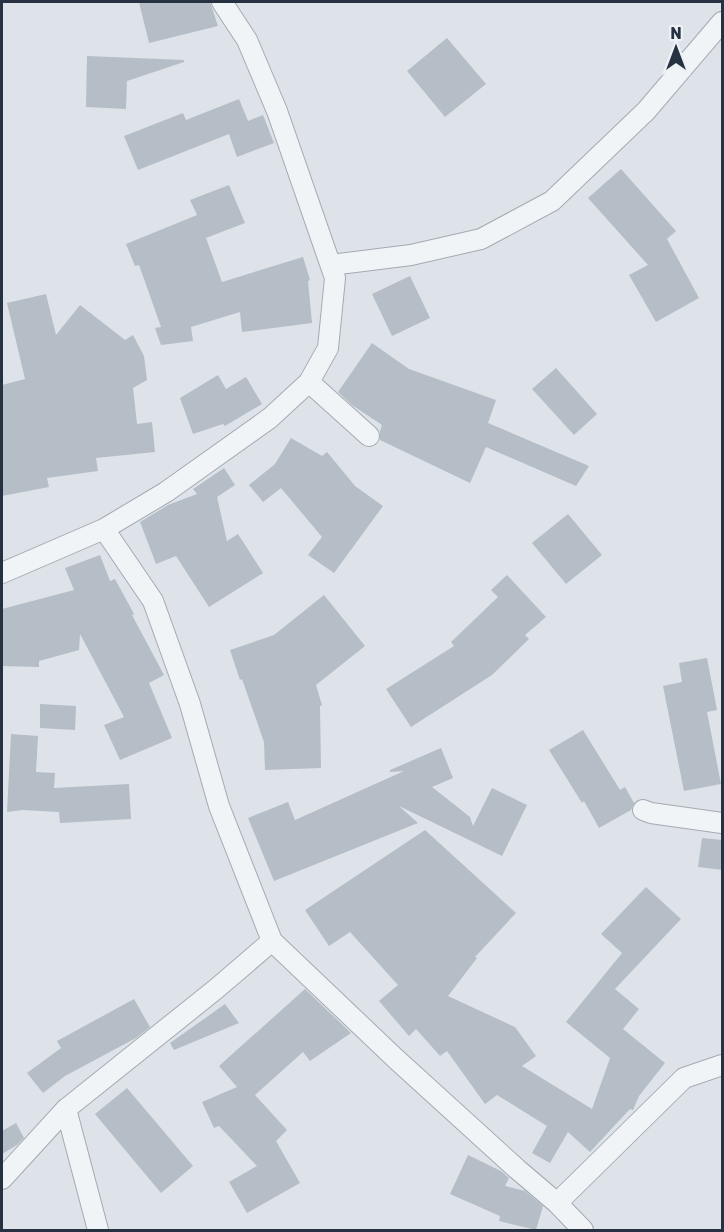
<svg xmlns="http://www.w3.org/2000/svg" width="724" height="1232" font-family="Rubik,sans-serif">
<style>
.building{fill:#b5bdc6}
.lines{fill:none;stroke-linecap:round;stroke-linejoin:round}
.minor-casing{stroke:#a3aab3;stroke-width:22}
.minor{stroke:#f1f4f7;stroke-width:20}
</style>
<rect width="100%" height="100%" fill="#dee3e9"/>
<path class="building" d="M 139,2 L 210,2 L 218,26 L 149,43 Z
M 447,38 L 486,84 L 445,117 L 407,71 Z
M 87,56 L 184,60 L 184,62 L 127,81 L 126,109 L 86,107 Z
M 239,99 L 248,121 L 263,115 L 274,143 L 237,157 L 229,134 L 138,170 L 124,136 L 183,113 L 186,120 Z
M 621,169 L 676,231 L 667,239 L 699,298 L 656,322 L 629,275 L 648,265 L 588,198 Z
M 229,185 L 245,223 L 206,238 L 222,282 L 303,257 L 310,280 L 308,281 L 312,323 L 242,332 L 240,312 L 191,327 L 193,341 L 161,345 L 155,328 L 161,327 L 139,265 L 135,266 L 126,244 L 197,215 L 190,200 Z
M 410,276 L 430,318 L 392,336 L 372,294 Z
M 46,294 L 56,335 L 80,305 L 125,340 L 133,335 L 144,356 L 147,380 L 133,388 L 137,424 L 152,422 L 155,452 L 96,458 L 98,471 L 47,478 L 49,487 L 2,496 L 2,385 L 25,379 L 7,303 Z
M 372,343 L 409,369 L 496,400 L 488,423 L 589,466 L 576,486 L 486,447 L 470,483 L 380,440 L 380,431 L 382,425 L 352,405 L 338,392 Z
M 556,368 L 597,414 L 574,435 L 532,389 Z
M 218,375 L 226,389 L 246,377 L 262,404 L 225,426 L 223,424 L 193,434 L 180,398 Z
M 291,438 L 322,456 L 327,452 L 355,486 L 383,506 L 334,573 L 308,555 L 322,537 L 281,488 L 263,502 L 249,485 L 275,464 Z
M 224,468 L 235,485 L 217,497 L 227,541 L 238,534 L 263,573 L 209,607 L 176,556 L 156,564 L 140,522 L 168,505 L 197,494 L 193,489 Z
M 568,514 L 602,555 L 566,584 L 532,543 Z
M 100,555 L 110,581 L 115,579 L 134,614 L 132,615 L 164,675 L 149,683 L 172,738 L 120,760 L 104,725 L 124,717 L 80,634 L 79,650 L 39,661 L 39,667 L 2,666 L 2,609 L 74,590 L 65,568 Z
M 507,575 L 546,617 L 525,635 L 529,639 L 492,675 L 411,727 L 386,689 L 454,646 L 451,642 L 498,597 L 491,590 Z
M 324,595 L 365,646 L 316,685 L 322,705 L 320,706 L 321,768 L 265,770 L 264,742 L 242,679 L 240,680 L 230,650 L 274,635 Z
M 707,658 L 717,710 L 707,712 L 721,784 L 684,791 L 663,686 L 682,682 L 679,663 Z
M 40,704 L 76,706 L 75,730 L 40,728 Z
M 583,730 L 620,790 L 625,787 L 634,803 L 631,810 L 599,828 L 584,801 L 582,803 L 549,750 Z
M 11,734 L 38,736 L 36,772 L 55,773 L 54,788 L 129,784 L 131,819 L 60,823 L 59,812 L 23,810 L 7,812 Z
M 441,748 L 453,778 L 432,787 L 470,817 L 473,826 L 492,788 L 527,805 L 502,856 L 399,806 L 418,823 L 274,881 L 248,818 L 288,802 L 295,820 L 404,771 L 390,772 L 390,770 Z
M 425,830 L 516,913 L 475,957 L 477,958 L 448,996 L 515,1027 L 536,1056 L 522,1066 L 592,1109 L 610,1058 L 566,1022 L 622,953 L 601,934 L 646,887 L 681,919 L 615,989 L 639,1009 L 623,1029 L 665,1063 L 639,1096 L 633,1110 L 630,1109 L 590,1152 L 568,1132 L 550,1163 L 532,1153 L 547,1126 L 497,1095 L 485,1104 L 447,1051 L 440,1056 L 416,1029 L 409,1036 L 379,1001 L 398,985 L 350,932 L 329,946 L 305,910 Z
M 702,838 L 723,840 L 723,870 L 698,867 Z
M 305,989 L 351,1033 L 310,1061 L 303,1052 L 255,1095 L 287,1130 L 276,1141 L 300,1183 L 247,1213 L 229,1182 L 257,1166 L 219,1126 L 214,1128 L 202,1102 L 237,1087 L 219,1066 Z
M 134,999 L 150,1027 L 136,1038 L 65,1076 L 43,1093 L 27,1073 L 61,1048 L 57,1041 Z
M 225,1004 L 239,1023 L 174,1050 L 170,1043 Z
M 127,1088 L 193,1166 L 161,1193 L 95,1114 Z
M 16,1123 L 24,1138 L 17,1145 L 2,1154 L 2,1131 Z
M 468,1155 L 501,1171 L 509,1178 L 505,1186 L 525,1191 L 543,1206 L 536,1230 L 499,1221 L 500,1216 L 450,1194 Z"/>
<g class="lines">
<defs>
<path id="minor" d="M 331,265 L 411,255 L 481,239 L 552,201 L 646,111 L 722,22
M 309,382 L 369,436
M 104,529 L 153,601 L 190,704 L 219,806 L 272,941 L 396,1059 L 517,1169 L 557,1203 L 583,1230
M 2,573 L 104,529 L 166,492 L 270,418 L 309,382 L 328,348 L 335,278 L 277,111 L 247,40 L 222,2
M 643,810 L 651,813 L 722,823
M 66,1109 L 98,1230
M 2,1179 L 66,1109 L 216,989 L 272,941
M 557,1203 L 684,1078 L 722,1065"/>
</defs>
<use href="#minor" class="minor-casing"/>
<use href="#minor" class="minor"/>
</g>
<rect width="724" height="1232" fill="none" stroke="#263241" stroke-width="6"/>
<g transform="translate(676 48)" stroke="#eef2f6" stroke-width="4.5" paint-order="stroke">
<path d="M0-4.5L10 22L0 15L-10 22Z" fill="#263241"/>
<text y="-9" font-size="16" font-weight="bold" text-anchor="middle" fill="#263241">N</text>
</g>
</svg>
